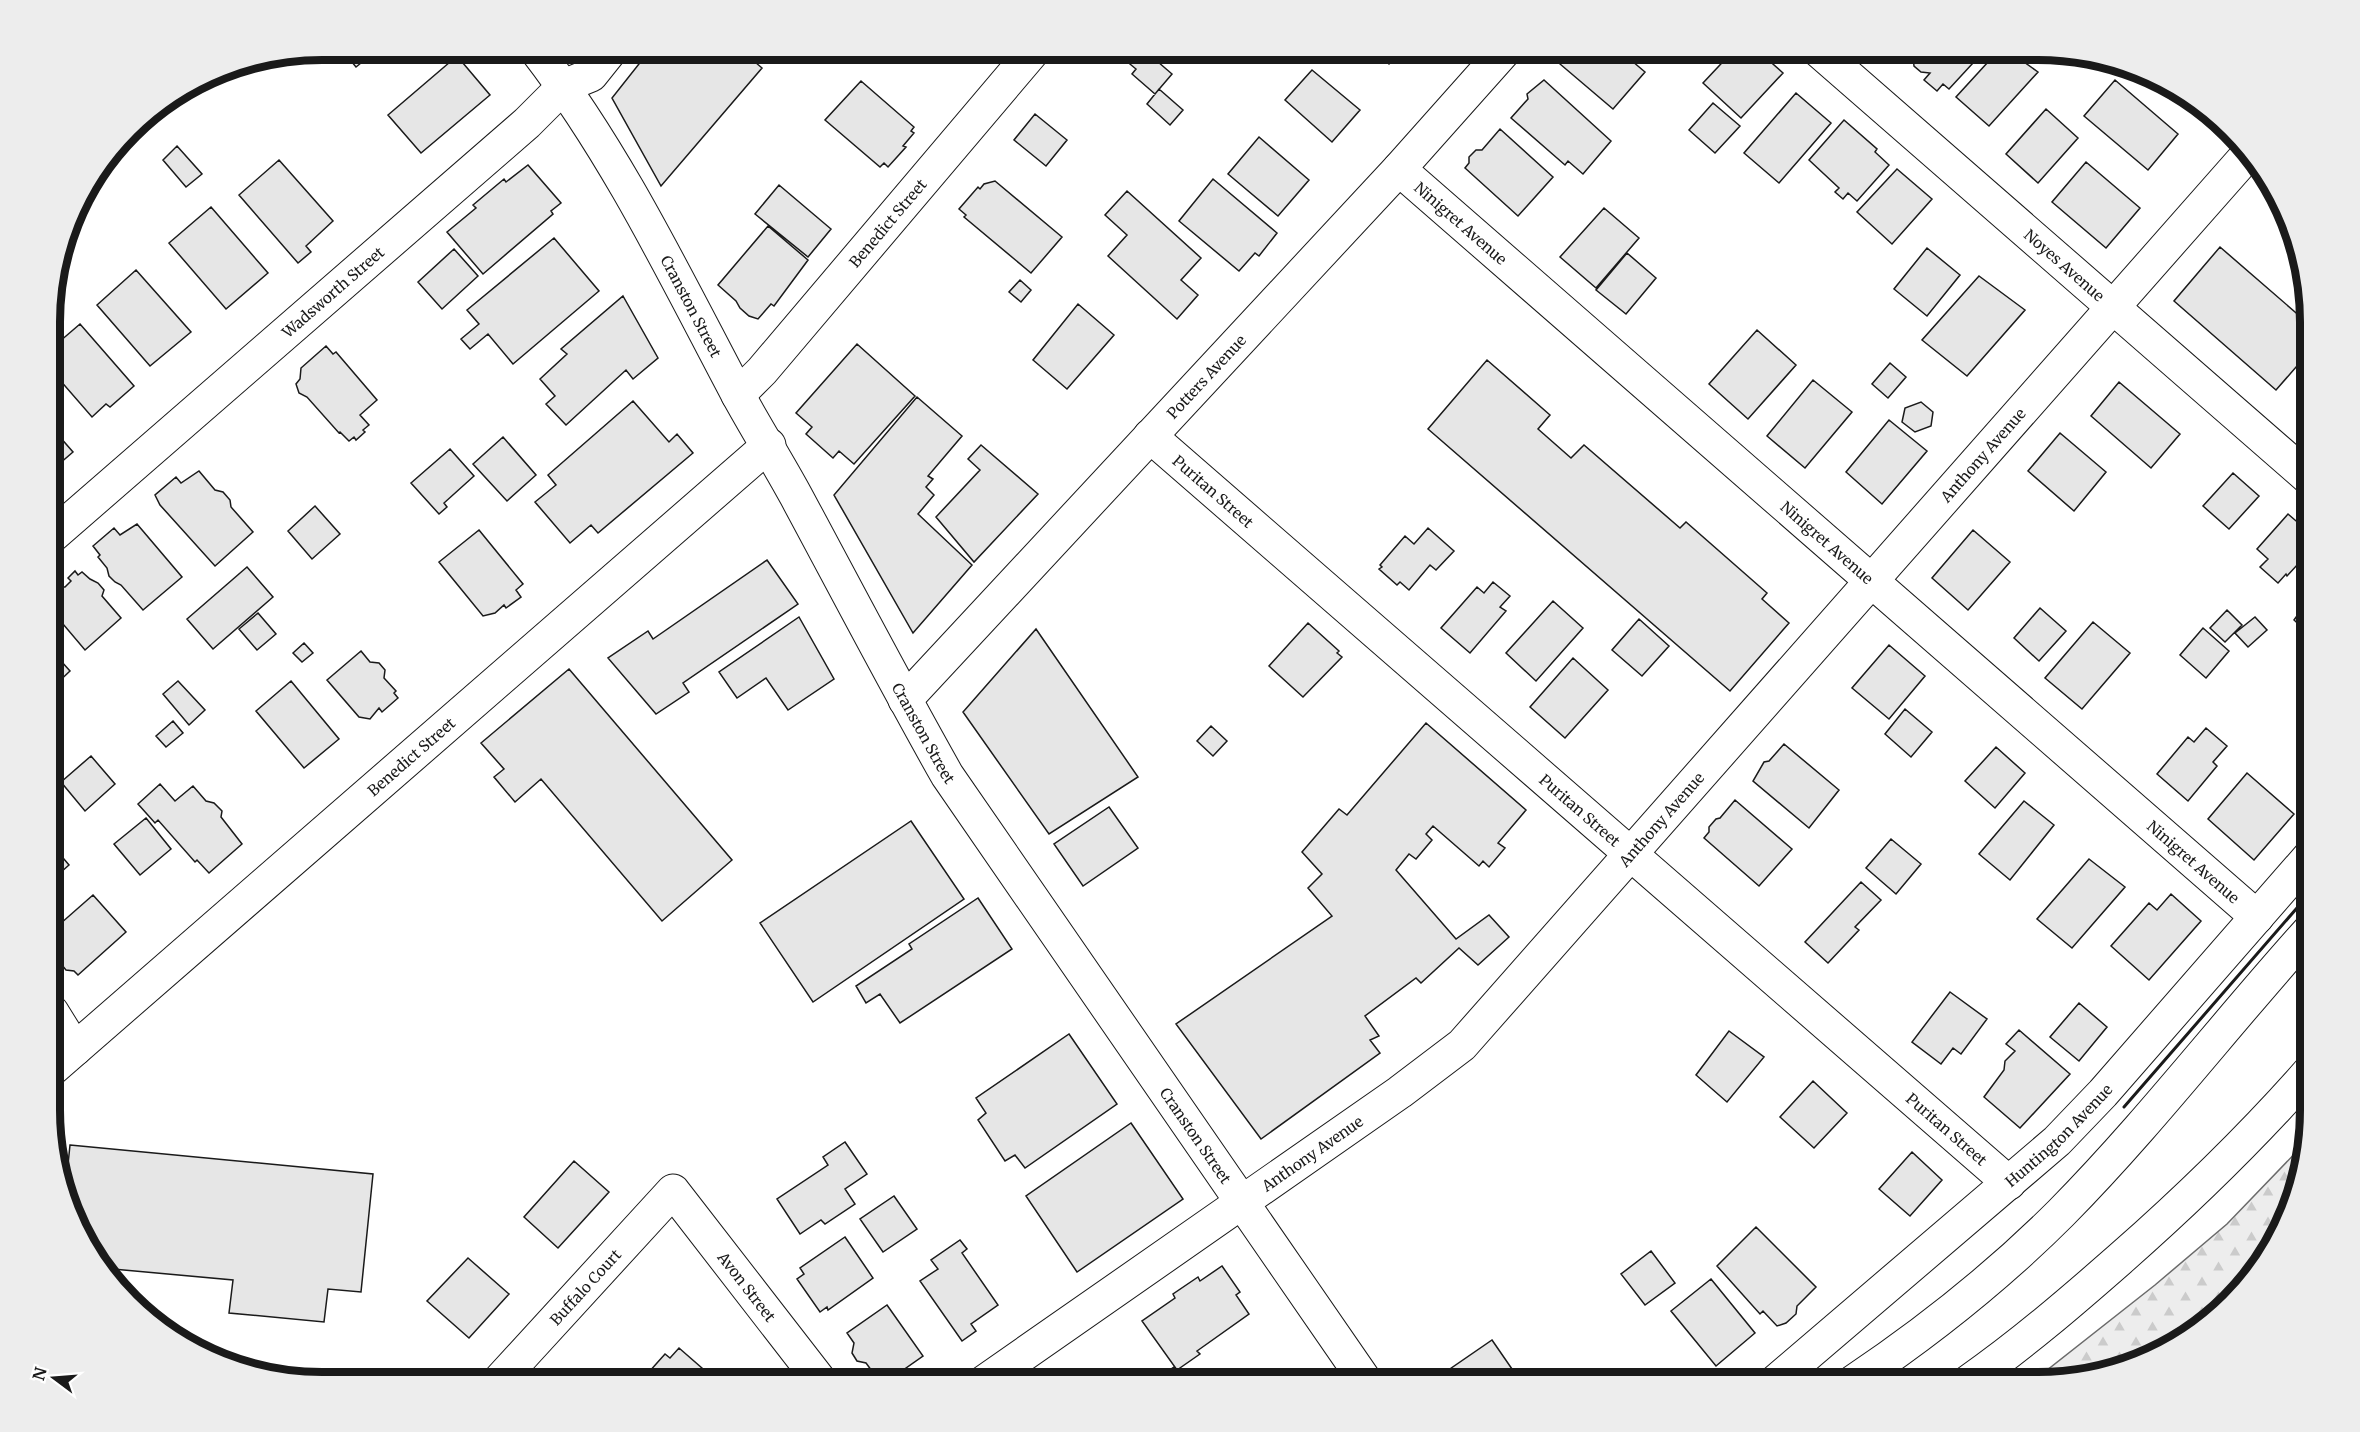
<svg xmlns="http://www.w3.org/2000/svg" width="2360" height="1432" font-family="Merriweather,serif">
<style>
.forest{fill:url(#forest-firs);stroke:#6a6a6a;stroke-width:1.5}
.building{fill:#e6e6e6;stroke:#1a1a1a;stroke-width:1.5}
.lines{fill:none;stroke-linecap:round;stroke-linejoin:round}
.minor-casing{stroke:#1a1a1a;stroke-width:35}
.major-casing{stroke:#1a1a1a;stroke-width:35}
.minor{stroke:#fff;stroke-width:33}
.major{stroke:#fff;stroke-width:33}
.wall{stroke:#1a1a1a;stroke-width:3}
.labels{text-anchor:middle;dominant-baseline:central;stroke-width:4.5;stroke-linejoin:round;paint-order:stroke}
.street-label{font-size:15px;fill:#1a1a1a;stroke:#fff}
.rim{fill:none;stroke:#1a1a1a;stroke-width:8}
</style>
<defs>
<pattern id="forest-firs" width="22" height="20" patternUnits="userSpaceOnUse" patternTransform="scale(1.5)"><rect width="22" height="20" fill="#ededed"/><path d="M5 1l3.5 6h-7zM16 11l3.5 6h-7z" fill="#cbcbcb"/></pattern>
</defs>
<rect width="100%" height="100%" fill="#fff"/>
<path class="forest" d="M 2305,1143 L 2274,1246 L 2230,1303 L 2174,1346 L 2055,1382 L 2032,1382 L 2155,1285 L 2227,1224 Z"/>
<path class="building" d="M 342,50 L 377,50 L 356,67 Z
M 650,50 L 741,50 L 762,68 L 661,186 L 612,98 Z
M 1113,50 L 1155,50 L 1150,55 L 1172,74 L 1155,94 L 1132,74 L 1136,69 Z
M 1372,50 L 1402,50 L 1389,64 Z
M 1571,50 L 1619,50 L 1645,72 L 1613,109 L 1560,64 Z
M 1734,50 L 1757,50 L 1783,73 L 1741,118 L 1703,83 Z
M 1914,50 L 1985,50 L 1949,89 L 1943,84 L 1937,91 L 1924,80 L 1930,73 L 1921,72 L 1914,66 L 1913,57 L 1910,54 Z
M 1999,50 L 2007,50 L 2038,72 L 1989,126 L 1956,97 Z
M 457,56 L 490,95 L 421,153 L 388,115 Z
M 1312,70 L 1360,110 L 1332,142 L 1285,100 Z
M 1544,80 L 1611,141 L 1583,174 L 1568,161 L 1565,165 L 1511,118 L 1528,99 L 1527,94 Z
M 2115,80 L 2178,134 L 2148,170 L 2084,116 Z
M 861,81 L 914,127 L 911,131 L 914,133 L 903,146 L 906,147 L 888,167 L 884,163 L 880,167 L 825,120 Z
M 2167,83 L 2174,86 L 2216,118 L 2212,122 Z
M 1159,89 L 1183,110 L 1170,125 L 1147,104 Z
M 1796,93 L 1831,123 L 1779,183 L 1744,153 Z
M 1713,103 L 1740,126 L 1715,153 L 1689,130 Z
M 2046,109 L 2078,138 L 2038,183 L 2006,154 Z
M 1035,114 L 1067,140 L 1046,166 L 1014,140 Z
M 1844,120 L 1877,149 L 1875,152 L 1889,165 L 1857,201 L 1848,193 L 1843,199 L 1835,192 L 1839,188 L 1809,160 Z
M 1500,129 L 1553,177 L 1518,216 L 1465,168 L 1469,163 L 1469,157 L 1476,150 L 1482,150 Z
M 1259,137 L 1309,180 L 1278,216 L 1228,174 Z
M 177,146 L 202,174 L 186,187 L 163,160 Z
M 279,160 L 333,221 L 306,246 L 311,252 L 298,263 L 239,195 Z
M 2086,162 L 2140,208 L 2106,248 L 2052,202 Z
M 528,165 L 561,203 L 551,211 L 553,214 L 483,274 L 447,232 L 476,208 L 473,205 L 504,179 L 506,182 Z
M 1897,169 L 1932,199 L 1892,244 L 1857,212 Z
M 1213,179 L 1277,233 L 1259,256 L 1255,253 L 1239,271 L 1179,221 Z
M 995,181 L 1062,237 L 1031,273 L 964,217 L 966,215 L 959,209 L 978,187 L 980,189 L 984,184 Z
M 779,185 L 831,229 L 808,257 L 755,214 Z
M 1127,191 L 1201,258 L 1181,280 L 1198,295 L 1177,319 L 1108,256 L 1127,235 L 1105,215 Z
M 211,207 L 268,273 L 226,309 L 169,243 Z
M 1604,208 L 1639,238 L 1596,288 L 1560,257 Z
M 768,226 L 808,260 L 774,306 L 771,304 L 758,319 L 749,316 L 740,308 L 736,301 L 718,285 Z
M 554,238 L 599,291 L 513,364 L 488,334 L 470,349 L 461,339 L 479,324 L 467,310 Z
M 2220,247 L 2302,318 L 2310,309 L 2310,351 L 2276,390 L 2174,301 Z
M 1927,248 L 1960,275 L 1927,316 L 1894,289 Z
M 454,249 L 478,276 L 442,309 L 418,282 Z
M 1627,253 L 1656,278 L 1626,314 L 1596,290 Z
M 136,270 L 191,332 L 150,366 L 97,305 Z
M 1979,276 L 2025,310 L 1967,376 L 1922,340 Z
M 1020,280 L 1031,290 L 1021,302 L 1009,292 Z
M 623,296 L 658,358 L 633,379 L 626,370 L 566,425 L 546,404 L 555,396 L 540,379 L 567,354 L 561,349 Z
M 1078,304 L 1114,335 L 1067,389 L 1033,360 Z
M 80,324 L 134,386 L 110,407 L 106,404 L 92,417 L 52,371 L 52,348 Z
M 1757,330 L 1796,365 L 1748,419 L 1709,384 Z
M 857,344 L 915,396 L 854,464 L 839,451 L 833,458 L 806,434 L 812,427 L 796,413 Z
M 326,346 L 333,354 L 336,352 L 377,400 L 360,415 L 369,425 L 363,430 L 365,432 L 356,440 L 354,437 L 349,441 L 340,432 L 339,433 L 307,397 L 299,393 L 296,384 L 300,379 L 301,368 Z
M 1487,360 L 1550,415 L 1538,429 L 1571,458 L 1584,445 L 1680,528 L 1686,522 L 1767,593 L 1762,599 L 1789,623 L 1730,691 L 1428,429 Z
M 1890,363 L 1906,377 L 1888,398 L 1872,384 Z
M 1813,380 L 1852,412 L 1805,468 L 1767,436 Z
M 2119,382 L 2180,434 L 2151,468 L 2091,416 Z
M 917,397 L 962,436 L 928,476 L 933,479 L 926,487 L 934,495 L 918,514 L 972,565 L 913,633 L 834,495 Z
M 633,401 L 669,442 L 677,434 L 693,453 L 598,533 L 591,525 L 570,543 L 535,502 L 556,485 L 548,475 Z
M 1921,402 L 1933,412 L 1931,426 L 1915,432 L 1902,422 L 1905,408 Z
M 1889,420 L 1927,451 L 1882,504 L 1846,472 Z
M 52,428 L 73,452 L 52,470 Z
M 2060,433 L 2106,472 L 2074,511 L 2028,471 Z
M 503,437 L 536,475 L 507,501 L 473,464 Z
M 981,445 L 1038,494 L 974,562 L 936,517 L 980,470 L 968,459 Z
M 450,449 L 474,476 L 444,503 L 447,507 L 439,514 L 411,483 Z
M 199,471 L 215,490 L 223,492 L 230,500 L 231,507 L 253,532 L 215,566 L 160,505 L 155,495 L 176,477 L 181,483 Z
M 2233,473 L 2259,496 L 2229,529 L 2203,506 Z
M 315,506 L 340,534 L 312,559 L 288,531 Z
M 2288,514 L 2310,533 L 2310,551 L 2287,576 L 2286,574 L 2278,583 L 2260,567 L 2268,559 L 2257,549 Z
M 137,524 L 182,577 L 143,610 L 121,585 L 115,582 L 109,576 L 107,568 L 98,557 L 100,555 L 93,546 L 114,528 L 120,535 Z
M 1428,528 L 1454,551 L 1436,570 L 1430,565 L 1409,590 L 1400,582 L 1397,585 L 1379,569 L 1382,567 L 1380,565 L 1405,536 L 1414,544 Z
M 479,530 L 523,584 L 516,590 L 521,597 L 506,608 L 504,605 L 495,613 L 483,616 L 439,562 Z
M 1973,530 L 2010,562 L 1968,610 L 1932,578 Z
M 767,560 L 798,604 L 683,683 L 689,692 L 656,714 L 608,658 L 648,631 L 653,639 Z
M 247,567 L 273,597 L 213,649 L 187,619 Z
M 75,571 L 78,575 L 82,572 L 90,579 L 98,583 L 104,590 L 102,596 L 121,618 L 85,650 L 52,611 L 52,590 L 56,587 L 65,587 L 71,581 L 68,578 Z
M 1493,582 L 1510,596 L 1500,607 L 1506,611 L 1470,653 L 1441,628 L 1477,587 L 1484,593 Z
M 2310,598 L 2310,635 L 2294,620 Z
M 1553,601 L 1583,628 L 1536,681 L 1506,653 Z
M 2040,608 L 2066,631 L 2039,661 L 2014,638 Z
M 2227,610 L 2242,625 L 2225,642 L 2210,628 Z
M 258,613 L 276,634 L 257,650 L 239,629 Z
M 799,617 L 834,679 L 788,710 L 766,678 L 737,698 L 719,672 Z
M 2255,617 L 2267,630 L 2248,647 L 2235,633 Z
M 1639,619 L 1669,646 L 1642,676 L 1612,650 Z
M 2093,622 L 2130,653 L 2082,709 L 2045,678 Z
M 1308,623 L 1339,651 L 1337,653 L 1342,657 L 1303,697 L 1269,666 Z
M 2203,628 L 2229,651 L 2206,678 L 2180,655 Z
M 1036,629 L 1138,777 L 1049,834 L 963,712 Z
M 304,643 L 313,653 L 302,662 L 293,653 Z
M 1889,645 L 1925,676 L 1889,719 L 1852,688 Z
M 52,651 L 70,671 L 52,688 Z
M 361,651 L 370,662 L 379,663 L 385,670 L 384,678 L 396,691 L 394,693 L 398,698 L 382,712 L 379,708 L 370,719 L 359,717 L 327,680 Z
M 1573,658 L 1608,690 L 1565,738 L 1530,707 Z
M 569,669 L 732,860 L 662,921 L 541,779 L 515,802 L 494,777 L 504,769 L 481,743 Z
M 178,681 L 205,710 L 189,725 L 163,694 Z
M 291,681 L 339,739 L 304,768 L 256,711 Z
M 1905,709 L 1932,732 L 1911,757 L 1885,734 Z
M 173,721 L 183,733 L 166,747 L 156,736 Z
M 1426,723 L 1526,810 L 1498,843 L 1505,848 L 1489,867 L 1483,861 L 1479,866 L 1433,826 L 1426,834 L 1432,840 L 1416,859 L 1409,854 L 1396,870 L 1456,939 L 1489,915 L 1509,937 L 1478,965 L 1459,948 L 1421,983 L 1416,978 L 1365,1016 L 1379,1036 L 1370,1040 L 1380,1053 L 1261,1139 L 1176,1024 L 1332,916 L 1308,888 L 1322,874 L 1302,852 L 1339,809 L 1347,815 Z
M 1211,726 L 1227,741 L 1213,756 L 1197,741 Z
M 2206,728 L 2227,746 L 2213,762 L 2217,766 L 2188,801 L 2157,774 L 2188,737 L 2194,742 Z
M 1784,744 L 1839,790 L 1809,828 L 1753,781 L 1764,762 L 1769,761 Z
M 1996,747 L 2025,773 L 1995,808 L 1965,781 Z
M 91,756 L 115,784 L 85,811 L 61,782 Z
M 2247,773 L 2294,814 L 2254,860 L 2208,819 Z
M 160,784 L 175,801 L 193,786 L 206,801 L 214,803 L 222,811 L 221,817 L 242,844 L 209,873 L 197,860 L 195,862 L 158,820 L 155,823 L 138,804 Z
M 1735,800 L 1792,849 L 1759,886 L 1704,838 L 1709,832 L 1709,827 L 1716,819 L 1720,818 Z
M 2024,801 L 2054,825 L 2010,880 L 1979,854 Z
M 1109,807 L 1138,848 L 1083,886 L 1054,844 Z
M 146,818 L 171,849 L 140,875 L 114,844 Z
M 911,821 L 964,899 L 813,1002 L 760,923 Z
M 1891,839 L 1921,864 L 1896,894 L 1866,868 Z
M 52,845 L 69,865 L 52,880 Z
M 2089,859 L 2125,887 L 2072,948 L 2037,919 Z
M 1861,882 L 1881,900 L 1855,927 L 1859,930 L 1828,963 L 1805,942 Z
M 2171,894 L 2201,921 L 2149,980 L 2111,946 L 2149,903 L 2157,910 Z
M 93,895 L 126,932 L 78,975 L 74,971 L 66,970 L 62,965 L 58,969 L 52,962 L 52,931 Z
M 978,898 L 1012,949 L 900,1023 L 880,994 L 866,1003 L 856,986 L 912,949 L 909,944 Z
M 1950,992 L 1987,1019 L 1961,1054 L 1953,1048 L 1941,1064 L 1912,1042 Z
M 2079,1003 L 2107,1027 L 2079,1061 L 2050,1037 Z
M 2019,1030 L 2070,1074 L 2020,1128 L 1984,1097 L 2004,1070 L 2005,1061 L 2015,1051 L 2006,1044 Z
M 1729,1031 L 1764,1057 L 1727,1102 L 1696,1075 Z
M 1069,1034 L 1117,1104 L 1025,1168 L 1015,1155 L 1005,1161 L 978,1120 L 986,1113 L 976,1098 Z
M 1813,1081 L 1847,1113 L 1814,1148 L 1780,1117 Z
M 1131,1123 L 1183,1199 L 1077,1272 L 1026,1196 Z
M 845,1142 L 867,1174 L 845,1189 L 855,1204 L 825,1224 L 821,1220 L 800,1234 L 777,1199 L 828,1165 L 823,1157 Z
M 70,1145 L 373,1174 L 361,1292 L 328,1289 L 324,1322 L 229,1313 L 233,1280 L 102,1268 L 95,1261 L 66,1184 Z
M 1912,1152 L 1942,1180 L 1910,1216 L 1879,1189 Z
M 574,1161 L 609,1192 L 558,1248 L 524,1217 Z
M 894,1196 L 917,1229 L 883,1252 L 860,1219 Z
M 1756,1227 L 1816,1287 L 1797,1306 L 1796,1314 L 1786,1323 L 1777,1326 L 1763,1311 L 1760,1314 L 1717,1266 Z
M 845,1237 L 873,1278 L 828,1310 L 827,1307 L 820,1312 L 797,1279 L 804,1274 L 800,1268 Z
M 960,1240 L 967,1249 L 962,1253 L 998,1305 L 971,1324 L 976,1331 L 962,1341 L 920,1281 L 938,1269 L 931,1260 Z
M 1651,1251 L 1675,1283 L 1645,1305 L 1621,1274 Z
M 468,1258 L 509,1294 L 469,1338 L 427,1301 Z
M 1222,1266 L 1240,1292 L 1236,1295 L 1249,1314 L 1197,1351 L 1200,1354 L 1177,1370 L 1142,1321 L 1175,1298 L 1173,1294 L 1198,1277 L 1200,1281 Z
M 1711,1279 L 1755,1333 L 1716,1366 L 1671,1311 Z
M 887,1305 L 923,1356 L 886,1382 L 880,1382 L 866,1363 L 857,1361 L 852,1353 L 854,1343 L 847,1333 Z
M 1492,1340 L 1521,1382 L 1431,1382 Z
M 679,1348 L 718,1382 L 640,1382 L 665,1354 L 670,1358 Z
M 1174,1367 L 1184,1382 L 1152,1382 Z
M 1610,1369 L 1618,1382 L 1592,1382 Z"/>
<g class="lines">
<defs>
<g id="minor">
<path id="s1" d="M 1818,50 L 2310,479"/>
<path id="s2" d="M 1399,169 L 2257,917"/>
<path id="s3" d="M 738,395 L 762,371 L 1034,50"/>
<path id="s4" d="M 1150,436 L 2009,1183"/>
<path id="s5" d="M 52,536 L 527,123 L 564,86 L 591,75 L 611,50"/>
<path id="s6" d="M 905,700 L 1399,169 L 1505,50"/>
<path d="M 52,1012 L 75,1049"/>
<path id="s7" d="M 52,1069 L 769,445"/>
<path id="s8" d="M 498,1382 L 673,1191 L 821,1382"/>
<path id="s9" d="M 984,1382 L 1400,1092 L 1462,1045 L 2249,153"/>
<path id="s10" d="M 1775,1382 L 2057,1141 L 2103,1093 L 2310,856"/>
</g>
<g id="major">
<path id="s11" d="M 536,50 C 617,155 675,276 737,393 C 756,428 777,461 796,496 C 846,589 895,683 947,775 L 1366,1382"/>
<path d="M 1853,1382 C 1926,1333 1998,1276 2061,1213 C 2149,1124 2226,1023 2310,930"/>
<path d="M 1968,1382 C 2021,1345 2071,1302 2120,1259 C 2187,1200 2251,1138 2310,1071"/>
</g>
</defs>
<use href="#minor" class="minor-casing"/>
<use href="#major" class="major-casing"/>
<use href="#minor" class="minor"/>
<use href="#major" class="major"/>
<path class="wall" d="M 2124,1107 L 2310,893"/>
</g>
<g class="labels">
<g class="street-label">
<text stroke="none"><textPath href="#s3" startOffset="228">Benedict Street</textPath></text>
<text stroke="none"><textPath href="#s2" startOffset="82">Ninigret Avenue</textPath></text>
<text stroke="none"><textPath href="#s1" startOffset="327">Noyes Avenue</textPath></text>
<text stroke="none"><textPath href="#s5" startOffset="372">Wadsworth Street</textPath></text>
<text stroke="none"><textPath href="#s11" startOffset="300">Cranston Street</textPath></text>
<text stroke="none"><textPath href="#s6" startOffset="442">Potters Avenue</textPath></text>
<text stroke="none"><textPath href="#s9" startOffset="1372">Anthony Avenue</textPath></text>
<text stroke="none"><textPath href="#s4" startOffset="84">Puritan Street</textPath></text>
<text stroke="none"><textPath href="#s2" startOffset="568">Ninigret Avenue</textPath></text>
<text stroke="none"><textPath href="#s11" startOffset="786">Cranston Street</textPath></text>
<text stroke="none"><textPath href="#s7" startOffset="476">Benedict Street</textPath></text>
<text stroke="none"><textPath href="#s4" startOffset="570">Puritan Street</textPath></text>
<text stroke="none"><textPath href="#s9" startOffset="886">Anthony Avenue</textPath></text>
<text stroke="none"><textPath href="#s2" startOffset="1054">Ninigret Avenue</textPath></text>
<text stroke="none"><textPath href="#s4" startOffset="1056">Puritan Street</textPath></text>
<text stroke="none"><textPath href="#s11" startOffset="1272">Cranston Street</textPath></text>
<text stroke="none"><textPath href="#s10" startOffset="376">Huntington Avenue</textPath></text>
<text stroke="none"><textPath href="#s9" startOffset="400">Anthony Avenue</textPath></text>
<text stroke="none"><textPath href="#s8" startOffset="129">Buffalo Court</textPath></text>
<text stroke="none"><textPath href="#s8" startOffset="380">Avon Street</textPath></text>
</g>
</g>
<path d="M0 0H2360V1432H0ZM322 60H2038A262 262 0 0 1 2300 322V1110A262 262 0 0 1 2038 1372H322A262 262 0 0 1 60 1110V322A262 262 0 0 1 322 60Z" fill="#ededed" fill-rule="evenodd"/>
<path class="rim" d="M322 60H2038A262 262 0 0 1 2300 322V1110A262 262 0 0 1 2038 1372H322A262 262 0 0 1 60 1110V322A262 262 0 0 1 322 60Z"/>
<g transform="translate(54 1378) rotate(286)" stroke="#ffffff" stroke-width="4.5" paint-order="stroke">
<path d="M0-4.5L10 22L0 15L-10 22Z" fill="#1a1a1a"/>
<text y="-9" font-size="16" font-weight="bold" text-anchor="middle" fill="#1a1a1a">N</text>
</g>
</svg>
